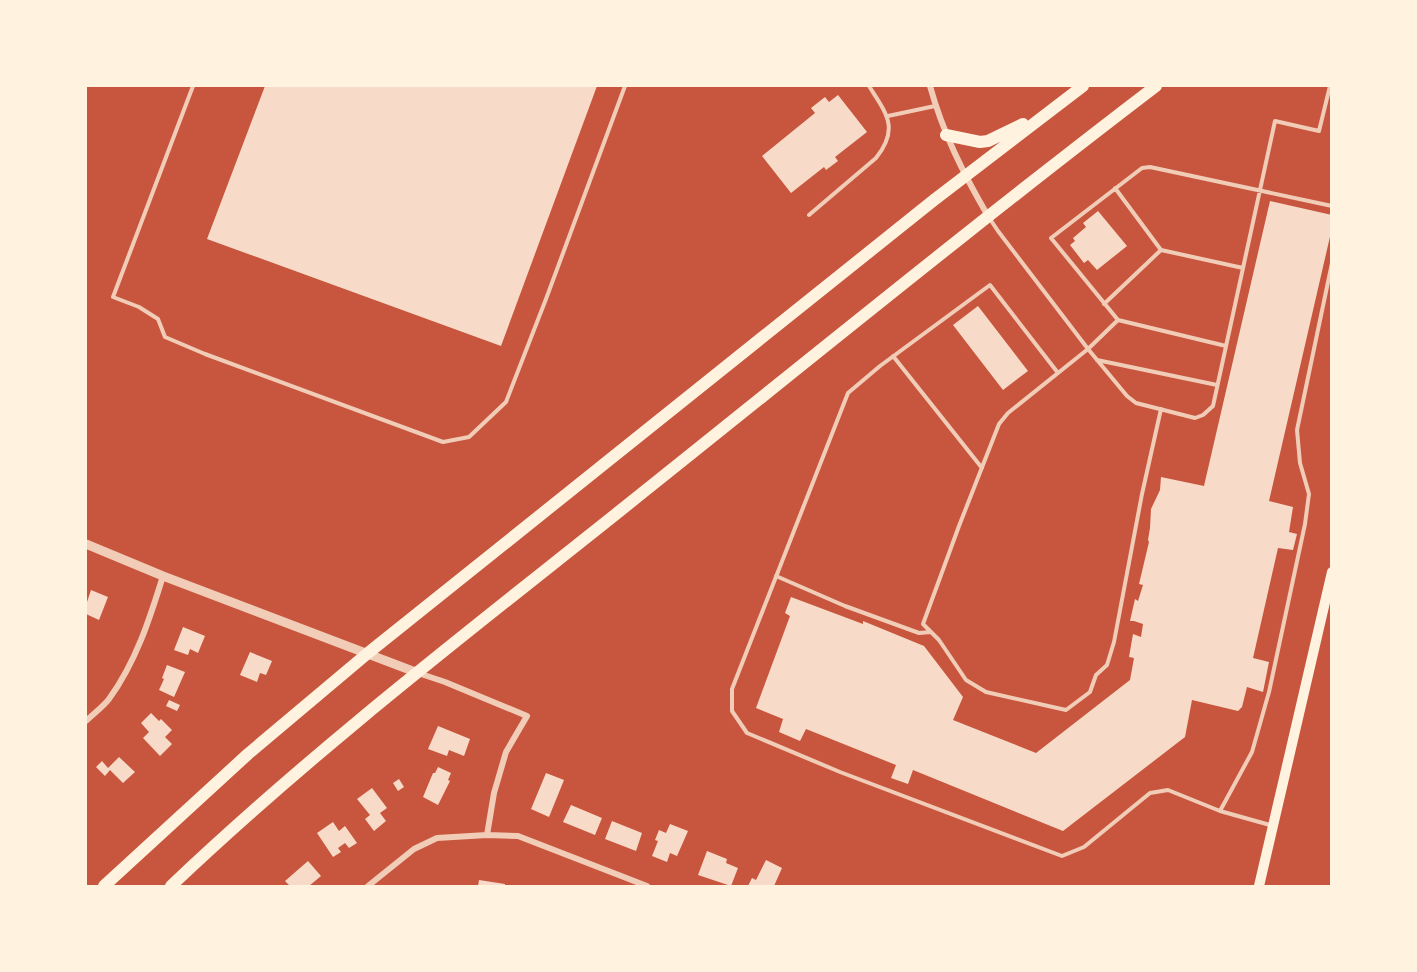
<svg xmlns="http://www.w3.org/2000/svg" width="1417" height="972" font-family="'Public Sans',sans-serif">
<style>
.building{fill:#f7dbc8}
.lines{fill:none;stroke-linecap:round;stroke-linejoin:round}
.service{stroke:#f1ccb7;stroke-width:4}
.minor{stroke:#f1ccb7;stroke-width:6}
.tertiary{stroke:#f1ccb7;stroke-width:9}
.secondary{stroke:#fff3e0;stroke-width:10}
.primary{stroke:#fff3e0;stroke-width:12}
</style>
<rect width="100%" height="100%" fill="#c8553d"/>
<path class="building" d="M 265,86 L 597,86 L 501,346 L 207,239 Z
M 838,95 L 867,132 L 835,157 L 838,161 L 826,170 L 824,167 L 791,193 L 762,156 L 815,113 L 811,108 L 825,97 L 829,102 Z
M 1270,201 L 1332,215 L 1332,228 L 1269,501 L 1293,507 L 1289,532 L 1297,534 L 1293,550 L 1278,548 L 1253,658 L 1269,662 L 1263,692 L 1247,687 L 1242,707 L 1238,711 L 1192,700 L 1185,737 L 1063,831 L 913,770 L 908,784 L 891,778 L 896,765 L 806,729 L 800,741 L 779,732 L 783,719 L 756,708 L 790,616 L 785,613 L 791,597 L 863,624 L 863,621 L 924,646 L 963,697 L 953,720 L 1036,753 L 1130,680 L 1134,658 L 1129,657 L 1133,634 L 1141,637 L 1143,624 L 1134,621 L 1130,621 L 1135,599 L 1138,601 L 1143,585 L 1139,584 L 1149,542 L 1148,540 L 1150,528 L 1151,509 L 1160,490 L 1161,477 L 1204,486 Z
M 1098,211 L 1127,246 L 1097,270 L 1088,260 L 1084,263 L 1070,245 L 1075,241 L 1073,238 L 1086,227 L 1083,223 Z
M 978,306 L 1028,371 L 1003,390 L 953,325 Z
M 91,590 L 108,597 L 99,620 L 86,614 L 86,605 Z
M 183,627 L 205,636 L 198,653 L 190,649 L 188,655 L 174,650 Z
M 250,652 L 272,661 L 266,675 L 260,673 L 257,682 L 240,675 Z
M 167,665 L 185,672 L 174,697 L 159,690 L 164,679 L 162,678 Z
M 169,700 L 180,705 L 177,711 L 166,706 Z
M 151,713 L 159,721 L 161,719 L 172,730 L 165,737 L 172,744 L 160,756 L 143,738 L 149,732 L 141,723 Z
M 438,726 L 470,739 L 464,756 L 449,750 L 447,756 L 428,749 Z
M 119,757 L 135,772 L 123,783 L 110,770 L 105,776 L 96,767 L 102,761 L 108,768 Z
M 438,767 L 451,773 L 448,780 L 450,781 L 438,805 L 423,797 L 433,773 L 435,773 Z
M 546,773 L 564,780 L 549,817 L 531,809 Z
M 399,779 L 404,787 L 398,791 L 393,783 Z
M 372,788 L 387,808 L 380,813 L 386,821 L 374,831 L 365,819 L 370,815 L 357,799 Z
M 571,805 L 602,818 L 595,835 L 563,822 Z
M 612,821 L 642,833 L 636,851 L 605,839 Z
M 333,822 L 339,831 L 345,826 L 357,843 L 349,848 L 345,843 L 338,848 L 341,852 L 333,857 L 317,833 Z
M 670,824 L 688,831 L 677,856 L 670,853 L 667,862 L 652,856 L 658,841 L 655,840 L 659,830 L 666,833 Z
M 707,851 L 727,859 L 726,863 L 738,868 L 731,886 L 698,875 Z
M 766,860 L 782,868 L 774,886 L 748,886 L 752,878 L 756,880 Z
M 308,861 L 321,876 L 309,886 L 308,885 L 306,886 L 290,886 L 285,881 Z
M 479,880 L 505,884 L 505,886 L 478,886 Z"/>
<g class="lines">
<path class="service" d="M 193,86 L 113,297 L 139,307 L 158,319 L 165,337 L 205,354 L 443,442 L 469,437 L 506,402 L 546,299 L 625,86
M 888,116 L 935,106
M 809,215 L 876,158 C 900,128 886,113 869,86
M 990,219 L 998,231 L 1088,349 L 1127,396 L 1136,403 L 1195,418 L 1203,415 L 1213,406 L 1275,121 L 1319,131 L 1330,86
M 1161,250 L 1243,268
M 1104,304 L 1161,250 L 1115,188
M 1118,320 L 1226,346
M 893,356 L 982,468
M 1097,360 L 1217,385
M 1058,373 L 990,285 L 880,366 L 848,393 L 732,689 L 732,711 L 747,733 L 840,772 L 1062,856 L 1084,847 L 1150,793 L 1168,790 L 1220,811
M 1161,409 L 1142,494 L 1114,642 L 1107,665 L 1096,675 L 1090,692 L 1066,710 L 986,692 L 966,680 L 939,640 L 923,624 L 959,526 L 999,424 L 1008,413 L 1088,349 L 1118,320 L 1051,238 L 1142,168 L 1150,167 L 1332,206
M 776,576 L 845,606 L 919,633 L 931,632
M 1270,825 L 1220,811 L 1252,752 L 1269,692 L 1305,524 L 1309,494 L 1300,463 L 1297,430 L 1332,263"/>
<path class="minor" d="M 930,86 C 943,133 963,173 988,216
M 418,673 L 445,682 L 527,716 L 506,752 L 494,793 L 487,835
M 86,721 C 93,714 103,707 109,699 C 136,662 150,618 163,576
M 368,886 L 414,849 L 437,838 L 487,835 L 518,836 L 647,886"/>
<path class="tertiary" d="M 86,544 L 163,576 L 418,673"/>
<path class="secondary" d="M 1259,886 L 1332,572"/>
<path class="primary" d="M 946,135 L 980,142 L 988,141 L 1023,124
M 104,886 L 248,754 L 368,653 L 934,200 L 1083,86
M 171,886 C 313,751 468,632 621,510 C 799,368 975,224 1156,86"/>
</g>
<rect width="1417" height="972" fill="none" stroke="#fff3e0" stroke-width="174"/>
</svg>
